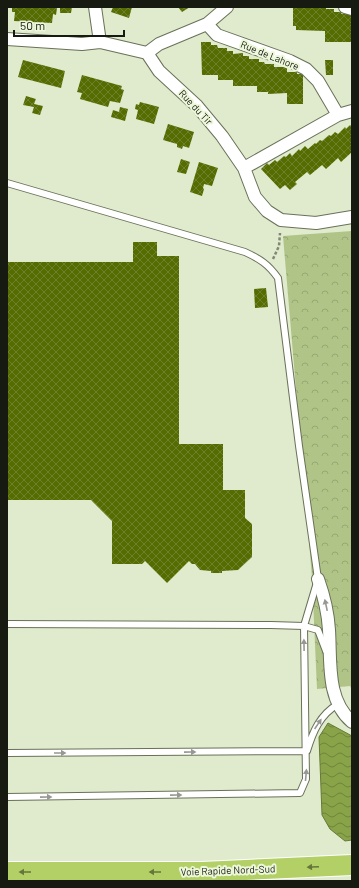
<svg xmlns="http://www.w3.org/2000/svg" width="359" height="888" font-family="Barlow,sans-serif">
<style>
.forest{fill:url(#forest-crowns)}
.water{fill:url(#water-waves);stroke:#677a37}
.building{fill:url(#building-cross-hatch)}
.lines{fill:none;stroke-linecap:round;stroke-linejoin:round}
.service-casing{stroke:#697159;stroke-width:8}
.minor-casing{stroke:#697159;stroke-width:14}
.trunk-casing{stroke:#fff;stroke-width:22}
.path{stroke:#808773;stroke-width:2.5;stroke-dasharray:3 2;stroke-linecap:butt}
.service{stroke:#fff;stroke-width:6}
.minor{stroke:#fff;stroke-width:12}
.trunk{stroke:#b3d066;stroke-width:20}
.oneway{fill:#979893}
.oneway2{fill:#65753b}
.labels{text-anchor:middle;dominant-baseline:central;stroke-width:4;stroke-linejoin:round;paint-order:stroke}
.street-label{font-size:10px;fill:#171a10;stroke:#edf7da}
</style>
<defs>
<pattern id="forest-crowns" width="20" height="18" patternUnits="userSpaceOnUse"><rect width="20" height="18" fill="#afc486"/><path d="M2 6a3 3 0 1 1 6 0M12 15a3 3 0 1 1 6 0" fill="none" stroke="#96a873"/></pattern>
<pattern id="water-waves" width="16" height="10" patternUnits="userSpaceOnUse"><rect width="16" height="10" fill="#89a348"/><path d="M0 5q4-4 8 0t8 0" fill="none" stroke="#6f843b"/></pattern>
<pattern id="building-cross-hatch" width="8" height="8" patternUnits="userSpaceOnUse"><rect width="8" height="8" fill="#556c00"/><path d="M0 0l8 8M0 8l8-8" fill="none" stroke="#6e802e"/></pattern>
</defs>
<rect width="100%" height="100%" fill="#e0eacd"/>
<path class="forest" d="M 352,231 L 352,690 L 350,686 L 317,689 L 312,577 L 283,236 Z"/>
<path class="water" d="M 328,723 L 352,736 L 352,840 L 345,841 L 330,829 L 322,815 L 319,737 Z"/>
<path class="building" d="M 12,7 L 53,7 L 57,8 L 56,15 L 53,14 L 52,23 L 14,21 L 15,12 L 12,12 Z
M 60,7 L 72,7 L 71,13 L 60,13 Z
M 113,7 L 132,7 L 129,18 L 111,12 Z
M 178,7 L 190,7 L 182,12 Z
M 293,7 L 326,7 L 326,9 L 334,9 L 334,12 L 342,12 L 341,14 L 351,14 L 352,42 L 325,42 L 325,31 L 296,30 L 296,26 L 293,26 Z
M 201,42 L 211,42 L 211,45 L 217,45 L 218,48 L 227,48 L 227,51 L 233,51 L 233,54 L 243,53 L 243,56 L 249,56 L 249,59 L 259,59 L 259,62 L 264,62 L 265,64 L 274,64 L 274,67 L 287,67 L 287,72 L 297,72 L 297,74 L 303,74 L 303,104 L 287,104 L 287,93 L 268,94 L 268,92 L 257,92 L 257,86 L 233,86 L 233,80 L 218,80 L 218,75 L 202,75 Z
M 23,60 L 65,71 L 61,88 L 18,77 Z
M 325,60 L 333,60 L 333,75 L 326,75 Z
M 82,75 L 122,86 L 121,89 L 124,90 L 120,103 L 110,101 L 108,107 L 80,99 L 82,93 L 77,92 Z
M 26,96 L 36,99 L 34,104 L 43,106 L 40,115 L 32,113 L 34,107 L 23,105 Z
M 140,102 L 159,107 L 154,124 L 136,119 L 138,110 L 135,109 L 136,104 L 139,105 Z
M 120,107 L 128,109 L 125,121 L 111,117 L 113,110 L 119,112 Z
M 168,124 L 194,132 L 189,148 L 183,146 L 182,149 L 177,147 L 177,144 L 163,140 Z
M 350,125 L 352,127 L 352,152 L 341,162 L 338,158 L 326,169 L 322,165 L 310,175 L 307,172 L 295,182 L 297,184 L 290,190 L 285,185 L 280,189 L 261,169 L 267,163 L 269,165 L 275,160 L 277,162 L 284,156 L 286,157 L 290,153 L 292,156 L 299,149 L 300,151 L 305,146 L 308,149 L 315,143 L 316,144 L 320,140 L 322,141 L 329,135 L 331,136 L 335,132 L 338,134 L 345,127 L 346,129 Z
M 181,159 L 190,162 L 186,174 L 177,172 Z
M 199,162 L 218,168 L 212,186 L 204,184 L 203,188 L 204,189 L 202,196 L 190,192 Z
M 133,242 L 157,242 L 157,256 L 179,256 L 179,444 L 223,444 L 223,490 L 245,490 L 245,518 L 252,524 L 252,557 L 238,570 L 222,571 L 222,573 L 211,573 L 211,571 L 200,570 L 195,564 L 192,564 L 189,561 L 167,583 L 145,561 L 142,564 L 112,564 L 112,521 L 91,500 L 7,500 L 7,262 L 133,262 Z
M 266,288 L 268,307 L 255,308 L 254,289 Z"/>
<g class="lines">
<defs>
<path id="service" d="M 7,183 L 245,252 C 260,259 268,264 278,278 L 299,446 L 318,579 L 304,626 L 318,630 L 326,651
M 7,624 L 271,625 L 304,626 L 306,779 L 300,793 L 7,797
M 7,753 L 307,751 C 313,731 320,715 338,704"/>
<path id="minor" d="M 95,7 L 100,42
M 345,7 L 352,9
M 207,24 L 217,35 L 290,61 L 306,69 L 318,81 L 338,115 L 352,111
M 7,39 L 82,44 L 100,42 L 147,53 L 159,71 L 197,106 L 222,136 L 244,168 L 255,197 L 267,211 L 281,220 L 316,223 L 352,217
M 147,53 L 159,44 L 207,24 L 227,7
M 244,168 L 338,115
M 318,579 C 324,596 328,612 329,630 C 331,661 326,700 352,722"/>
<path id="trunk" d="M 7,872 L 202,872 L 352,865"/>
</defs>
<use href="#service" class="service-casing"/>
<use href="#minor" class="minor-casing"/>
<use href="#trunk" class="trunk-casing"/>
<path class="path" d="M 273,259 L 279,246 L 280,233"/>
<use href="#service" class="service"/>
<use href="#minor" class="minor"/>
<use href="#trunk" class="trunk"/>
</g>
<defs><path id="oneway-solid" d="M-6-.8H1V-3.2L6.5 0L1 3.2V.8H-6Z"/></defs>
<g class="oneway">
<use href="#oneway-solid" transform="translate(326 605) rotate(-102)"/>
<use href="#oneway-solid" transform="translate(304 645) rotate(-91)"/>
<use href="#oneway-solid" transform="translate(318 724) rotate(-56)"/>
<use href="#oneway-solid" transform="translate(190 752) rotate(-1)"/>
<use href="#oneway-solid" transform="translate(60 753)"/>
<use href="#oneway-solid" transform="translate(306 775) rotate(-85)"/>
<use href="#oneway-solid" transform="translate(176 795) rotate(-1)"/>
<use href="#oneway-solid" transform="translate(46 797) rotate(-1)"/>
</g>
<g class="oneway2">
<use href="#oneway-solid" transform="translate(313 867) rotate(177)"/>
<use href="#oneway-solid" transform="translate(25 872) rotate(-180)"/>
<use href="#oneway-solid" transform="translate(155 872) rotate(180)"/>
</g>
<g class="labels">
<g class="street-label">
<text transform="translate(270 55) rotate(22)">Rue de Lahore</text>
<text transform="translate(196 107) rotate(47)">Rue du Tir</text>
<text transform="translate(228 870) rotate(-2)">Voie Rapide Nord-Sud</text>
</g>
</g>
<rect width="359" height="888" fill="none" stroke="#171a10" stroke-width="16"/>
<path d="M14 30v6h110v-6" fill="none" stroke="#171a10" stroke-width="2"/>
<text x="20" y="30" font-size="12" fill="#171a10" stroke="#edf7da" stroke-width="3" paint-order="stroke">50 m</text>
</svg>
